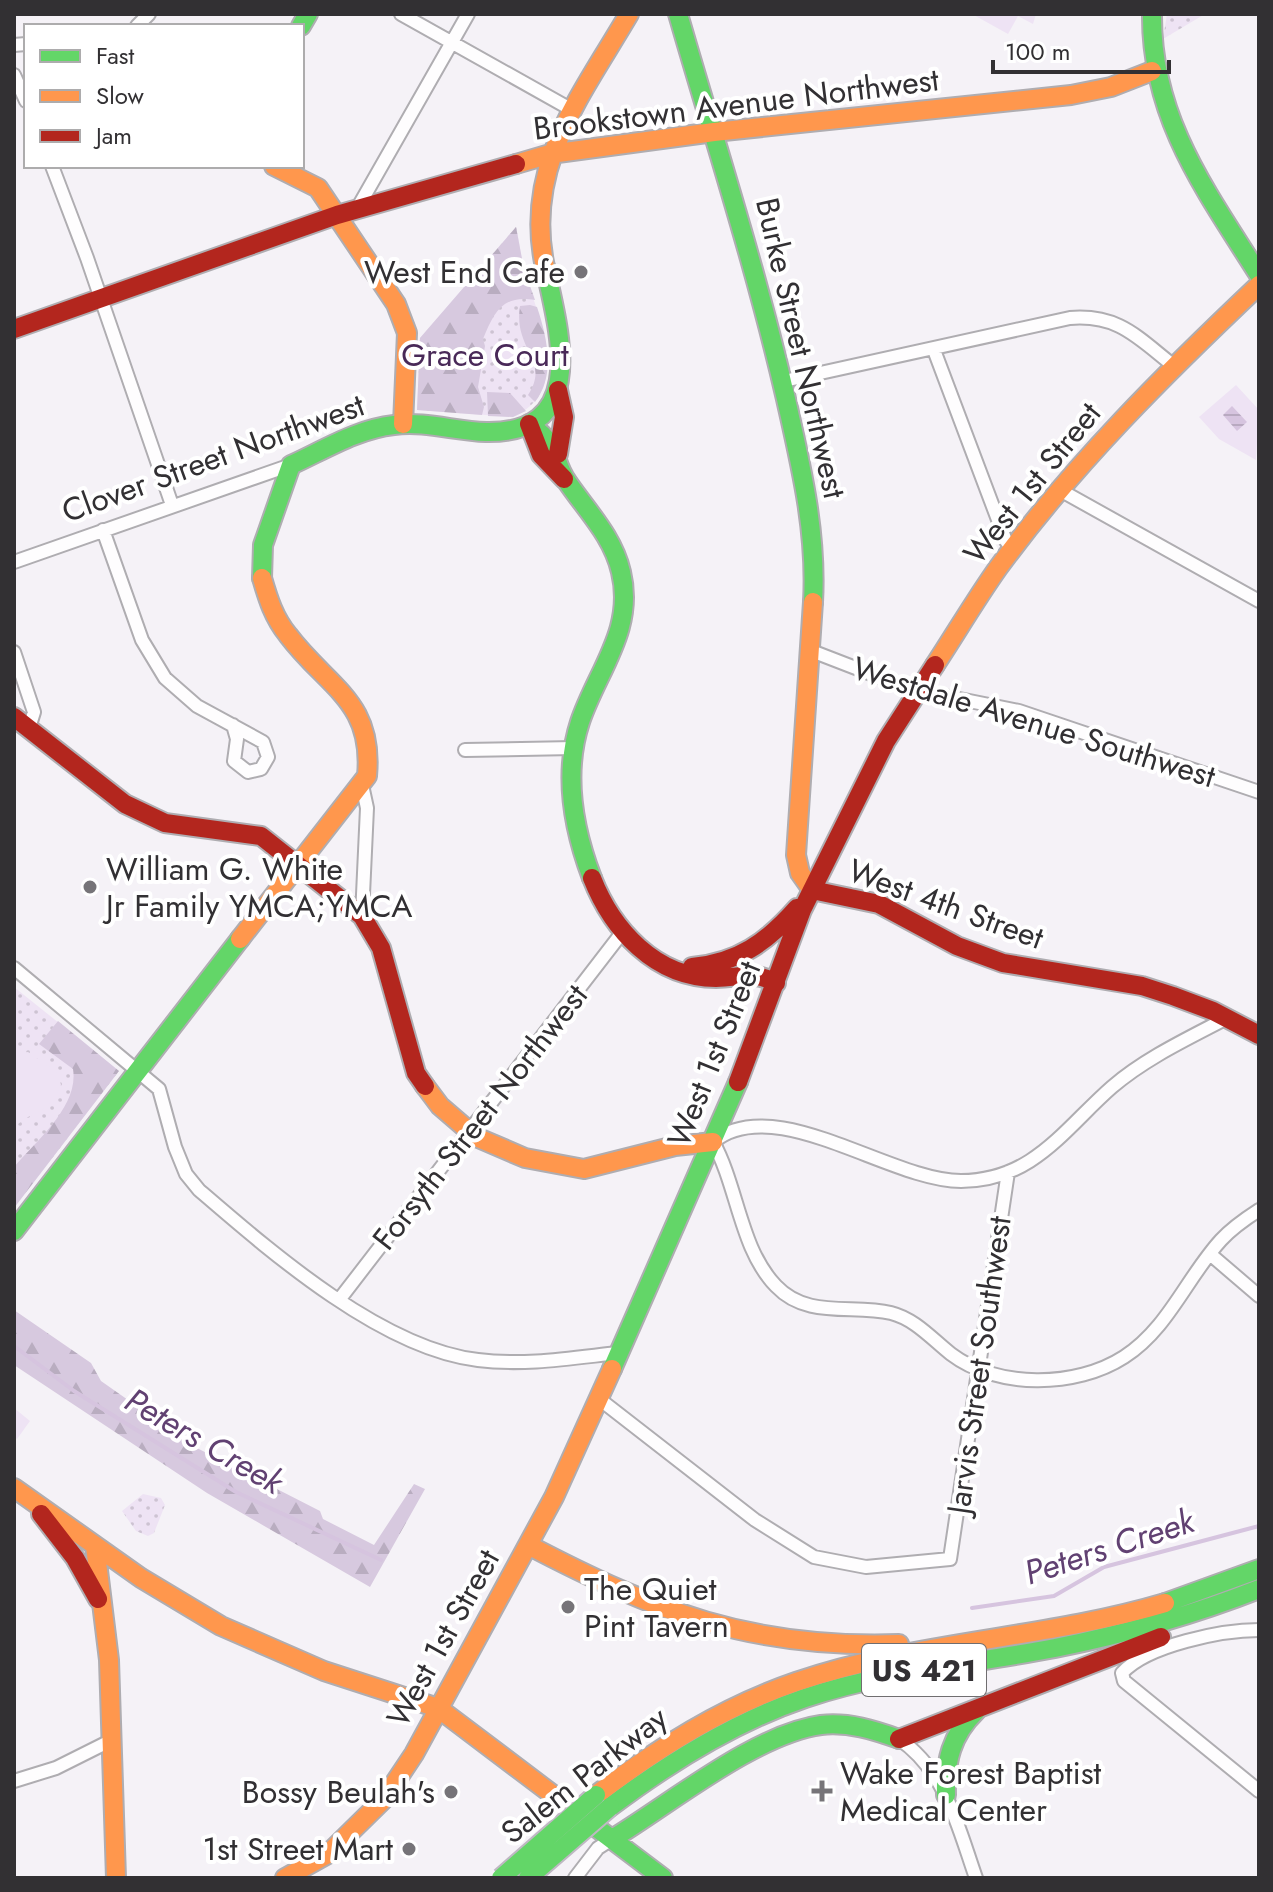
<svg xmlns="http://www.w3.org/2000/svg" width="1273" height="1892" font-family="Jost,sans-serif">
<style>
.grass{fill:url(#grass-dots)}
.forest{fill:url(#forest-firs)}
.garden{fill:#eee3f4}
.water{fill:url(#water-rules)}
.lines{fill:none;stroke-linecap:round;stroke-linejoin:round}
.stream{stroke:#d6c4df;stroke-width:4}
.street-casing{stroke:#afadb1;stroke-width:16}
.fast-casing{stroke:#afadb1;stroke-width:22}
.slow-casing{stroke:#afadb1;stroke-width:22}
.jam-casing{stroke:#afadb1;stroke-width:22}
.street{stroke:#fefdfe;stroke-width:12}
.fast{stroke:#63d668;stroke-width:18}
.slow{stroke:#ff974d;stroke-width:18}
.jam{stroke:#b3261e;stroke-width:18}
.fast-bridge-casing{stroke:#bfb8c3;stroke-width:22;stroke-linecap:butt}
.fast-bridge{stroke:#63d668;stroke-width:18}
.poi-dot{fill:#767478;stroke:#fff;stroke-width:3}
.labels{text-anchor:middle;dominant-baseline:central;stroke-width:8;stroke-linejoin:round;paint-order:stroke}
.shield{fill:#fff;stroke:#706e70;stroke-width:2}
.shield-label{font-size:30px;font-weight:bold;fill:#323033}
.street-label{font-size:32px;fill:#323033;stroke:#fff}
.poi-label{font-size:32px;fill:#323033;stroke:#fff;text-anchor:end}
.park-label{font-size:32px;fill:#492958;stroke:#fff}
.water-label{font-size:34px;font-style:italic;fill:#614172;stroke:#fff}
</style>
<defs>
<pattern id="grass-dots" width="8" height="8" patternUnits="userSpaceOnUse" patternTransform="scale(2)"><rect width="8" height="8" fill="#eee3f4"/><path d="M2 2h.1M6 6h.1" fill="none" stroke="#cdc3d2" stroke-width="1.8" stroke-linecap="round"/></pattern>
<pattern id="forest-firs" width="22" height="20" patternUnits="userSpaceOnUse" patternTransform="scale(2)"><rect width="22" height="20" fill="#d7c9df"/><path d="M5 1l3.5 6h-7zM16 11l3.5 6h-7z" fill="#b9adc0"/></pattern>
<pattern id="water-rules" width="6" height="5" patternUnits="userSpaceOnUse" patternTransform="scale(2)"><rect width="6" height="5" fill="#d6c4df"/><path d="M0 2.5h6" fill="none" stroke="#b8a9c0"/></pattern>
</defs>
<rect width="100%" height="100%" fill="#f5f2f7"/>
<path class="grass" d="M 1167,14 L 1205,14 L 1163,39 Z
M 516,227 C 520,241 520,256 524,270 C 538,317 574,390 513,417 L 417,410 L 420,338 Z
M 14,987 L 119,1071 L 14,1208 Z
M 143,1494 L 161,1498 L 165,1505 L 154,1533 L 148,1536 L 136,1531 L 122,1511 Z"/>
<path class="forest" d="M 516,227 L 524,269 L 535,300 C 502,294 494,313 483,339 L 485,346 L 478,387 L 484,407 L 482,415 L 417,410 L 420,338 Z
M 530,305 L 537,307 C 547,337 556,375 535,402 L 528,395 C 551,360 513,350 520,306 Z
M 487,392 L 510,393 L 526,411 L 513,417 L 488,416 Z
M 58,1021 L 119,1071 L 14,1208 L 14,1167 C 37,1140 79,1106 73,1069 L 39,1044 Z
M 14,1310 L 91,1363 L 101,1381 L 195,1447 L 320,1511 L 323,1519 L 374,1545 L 414,1484 L 425,1489 L 370,1587 L 207,1493 L 14,1365 Z"/>
<path class="garden" d="M 972,14 L 1036,14 L 1033,24 L 1018,16 L 1008,34 Z
M 1236,385 L 1259,410 L 1256,460 L 1219,439 L 1199,417 Z
M 28,1052 L 58,1073 L 61,1085 C 51,1114 30,1110 14,1128 L 14,1054 Z
M 14,1408 L 30,1421 L 17,1439 L 14,1436 Z"/>
<path class="water" d="M 1232,406 L 1247,422 L 1237,431 L 1223,415 Z"/>
<g class="lines">
<path class="stream" d="M 14,1346 L 74,1391 L 236,1492 L 381,1560
M 972,1608 L 1054,1596 L 1104,1567 L 1259,1526"/>
<defs>
<path id="street" d="M 401,14 L 574,111
M 137,26 L 149,14
M 14,45 L 26,44
M 14,75 L 26,101
M 52,166 L 87,258 L 172,505
M 357,209 L 468,14
M 934,350 L 1006,541 L 1012,549
M 784,381 L 1070,318 C 1119,314 1138,338 1174,366
M 1060,490 L 1259,601
M 103,530 L 142,640 L 165,678 L 197,706 L 263,742 L 268,757 L 261,769 L 248,772 L 234,761 L 237,739 L 233,725
M 14,562 L 291,465
M 809,650 L 910,689 L 1019,711 L 1259,792
M 14,652 L 34,712 L 29,728
M 465,750 L 574,748
M 362,785 L 367,808 L 362,916
M 14,968 L 159,1089 L 175,1147 L 186,1174 L 199,1190 C 271,1252 382,1349 478,1360 C 524,1366 572,1358 618,1353
M 1227,1018 C 1187,1039 1146,1058 1112,1087 C 1065,1128 1033,1181 961,1181 C 890,1181 774,1091 713,1142 C 738,1187 740,1249 776,1286 C 807,1319 852,1304 891,1313 C 915,1319 932,1339 951,1354 C 997,1389 1076,1388 1124,1357 C 1168,1329 1187,1277 1221,1240 C 1232,1228 1245,1219 1259,1210
M 1210,1254 L 1259,1296
M 339,1300 L 621,934
M 598,1398 L 755,1520 L 814,1557 L 866,1567 L 950,1559 L 1008,1172
M 1259,1630 C 1223,1630 1147,1645 1122,1673 L 1124,1681 L 1259,1791
M 899,1739 C 946,1771 958,1827 976,1878
M 14,1781 L 56,1768 L 112,1740
M 575,1878 L 598,1848 L 612,1839"/>
<path id="fast" d="M 678,14 C 715,142 756,268 786,399 C 801,466 817,532 813,602
M 1152,14 C 1151,118 1206,191 1259,275
M 301,26 L 308,14
M 529,424 C 563,448 550,458 568,483 C 588,512 613,537 621,572 C 635,630 597,671 580,722 C 563,774 573,828 592,878
M 262,578 L 263,545 L 291,465 C 324,450 357,429 394,425 C 425,421 455,431 486,432 C 590,434 559,331 545,267
M 14,1231 L 240,939
M 612,1369 L 738,1082
M 1165,1603 L 1259,1569
M 946,1795 C 945,1762 951,1735 976,1711
M 610,1807 C 670,1762 734,1722 805,1698 C 886,1671 972,1664 1055,1648 C 1125,1634 1193,1615 1259,1589
M 581,1816 L 663,1878
M 612,1839 C 670,1804 755,1734 821,1725 C 849,1722 874,1730 899,1739"/>
<path id="slow" d="M 516,164 L 550,154 L 714,132 L 1071,95 L 1111,87 L 1152,71
M 274,166 L 318,188 L 396,304 L 407,333 L 403,424
M 545,267 C 523,167 581,96 629,14
M 935,665 C 956,633 976,599 998,568 C 1074,464 1166,373 1259,285
M 812,890 L 800,873 L 796,855 L 813,602
M 240,939 L 367,776 C 374,701 328,688 288,635 C 274,618 268,599 262,578
M 425,1086 L 440,1106 L 476,1137 L 525,1158 L 584,1169 L 675,1146 L 713,1142
M 14,1488 L 141,1578 L 221,1626 L 324,1671 L 438,1708 L 581,1816
M 528,1545 C 656,1612 752,1649 899,1644
M 95,1546 L 109,1660 L 116,1878
M 596,1795 C 658,1748 723,1707 796,1682 C 916,1641 1044,1639 1165,1603
M 285,1878 L 328,1854 L 384,1799 L 414,1754 L 554,1497 L 612,1369"/>
<path id="jam" d="M 14,329 L 337,215 L 516,164
M 558,390 L 564,417 L 558,454
M 529,424 L 541,455 L 564,479
M 14,717 L 125,804 L 165,823 L 261,836 L 362,916 L 381,948 L 416,1073 L 425,1086
M 592,878 C 612,929 655,978 716,978 C 740,978 753,970 776,983
M 812,890 L 879,904 L 957,946 L 1003,963 L 1142,986 L 1173,996 L 1213,1011 L 1259,1035
M 692,967 C 738,963 767,942 797,908
M 738,1082 L 802,910 L 886,741 L 935,665
M 41,1514 L 75,1558 L 98,1599
M 899,1739 L 1161,1637"/>
</defs>
<use href="#street" class="street-casing"/>
<use href="#fast" class="fast-casing"/>
<use href="#slow" class="slow-casing"/>
<use href="#jam" class="jam-casing"/>
<use href="#street" class="street"/>
<use href="#fast" class="fast"/>
<use href="#slow" class="slow"/>
<use href="#jam" class="jam"/>
<defs>
<path id="fast-bridge" d="M 501,1878 L 596,1795
M 528,1878 L 610,1807"/>
</defs>
<use href="#fast-bridge" class="fast-bridge-casing"/>
<use href="#fast-bridge" class="fast-bridge"/>
</g>
<g class="poi-dot">
<circle cx="581" cy="272" r="8"/>
<circle cx="90" cy="887" r="8"/>
<circle cx="568" cy="1607" r="8"/>
<path d="M818 1779h8v8h8v8h-8v8h-8v-8h-8v-8h8z"/>
<circle cx="451" cy="1792" r="8"/>
<circle cx="409" cy="1849" r="8"/>
</g>
<g class="labels">
<rect class="shield" x="862" y="1644" width="124" height="52" rx="6"/>
<g class="shield-label">
<text x="924" y="1670">US 421</text>
</g>
<g class="street-label">
<text transform="translate(736 104) rotate(-7)">Brookstown Avenue Northwest</text>
<text transform="translate(801 348) rotate(77)">Burke Street Northwest</text>
<text transform="translate(213 458) rotate(-20)">Clover Street Northwest</text>
<text transform="translate(1032 483) rotate(-51)">West 1st Street</text>
<text transform="translate(1034 722) rotate(17)">Westdale Avenue Southwest</text>
<text transform="translate(946 904) rotate(20)">West 4th Street</text>
<text transform="translate(714 1054) rotate(-68)">West 1st Street</text>
<text transform="translate(480 1117) rotate(-52)">Forsyth Street Northwest</text>
<text transform="translate(979 1365) rotate(-82)">Jarvis Street Southwest</text>
<text transform="translate(443 1638) rotate(-61)">West 1st Street</text>
<text transform="translate(584 1775) rotate(-38)">Salem Parkway</text>
</g>
<g class="poi-label">
<text x="565" y="272">West End Cafe</text>
<text x="106" y="869" text-anchor="start">William G. White<tspan x="106" dy="37">Jr Family YMCA;YMCA</tspan></text>
<text x="584" y="1589" text-anchor="start">The Quiet<tspan x="584" dy="37">Pint Tavern</tspan></text>
<text x="840" y="1773" text-anchor="start">Wake Forest Baptist<tspan x="840" dy="37">Medical Center</tspan></text>
<text x="435" y="1792">Bossy Beulah's</text>
<text x="393" y="1849">1st Street Mart</text>
</g>
<g class="park-label">
<text x="485" y="355">Grace Court</text>
</g>
<g class="water-label">
<text transform="translate(204 1441) rotate(30)">Peters Creek</text>
<text transform="translate(1109 1547) rotate(-18)">Peters Creek</text>
</g>
</g>
<rect width="1273" height="1892" fill="none" stroke="#323033" stroke-width="32"/>
<rect x="24" y="24" width="280" height="144" fill="#ffffff" stroke="#adacad" stroke-width="2"/>
<rect x="40" y="50" width="40" height="12" fill="#63d668" stroke="#adacad" stroke-width="2"/>
<text x="96" y="64" font-size="24" fill="#323033">Fast</text>
<rect x="40" y="90" width="40" height="12" fill="#ff974d" stroke="#adacad" stroke-width="2"/>
<text x="96" y="104" font-size="24" fill="#323033">Slow</text>
<rect x="40" y="130" width="40" height="12" fill="#b3261e" stroke="#adacad" stroke-width="2"/>
<text x="96" y="144" font-size="24" fill="#323033">Jam</text>
<path d="M993 60v12h176v-12" fill="none" stroke="#323033" stroke-width="4"/>
<text x="1005" y="60" font-size="24" fill="#323033" stroke="#ffffff" stroke-width="6" paint-order="stroke">100 m</text>
</svg>
